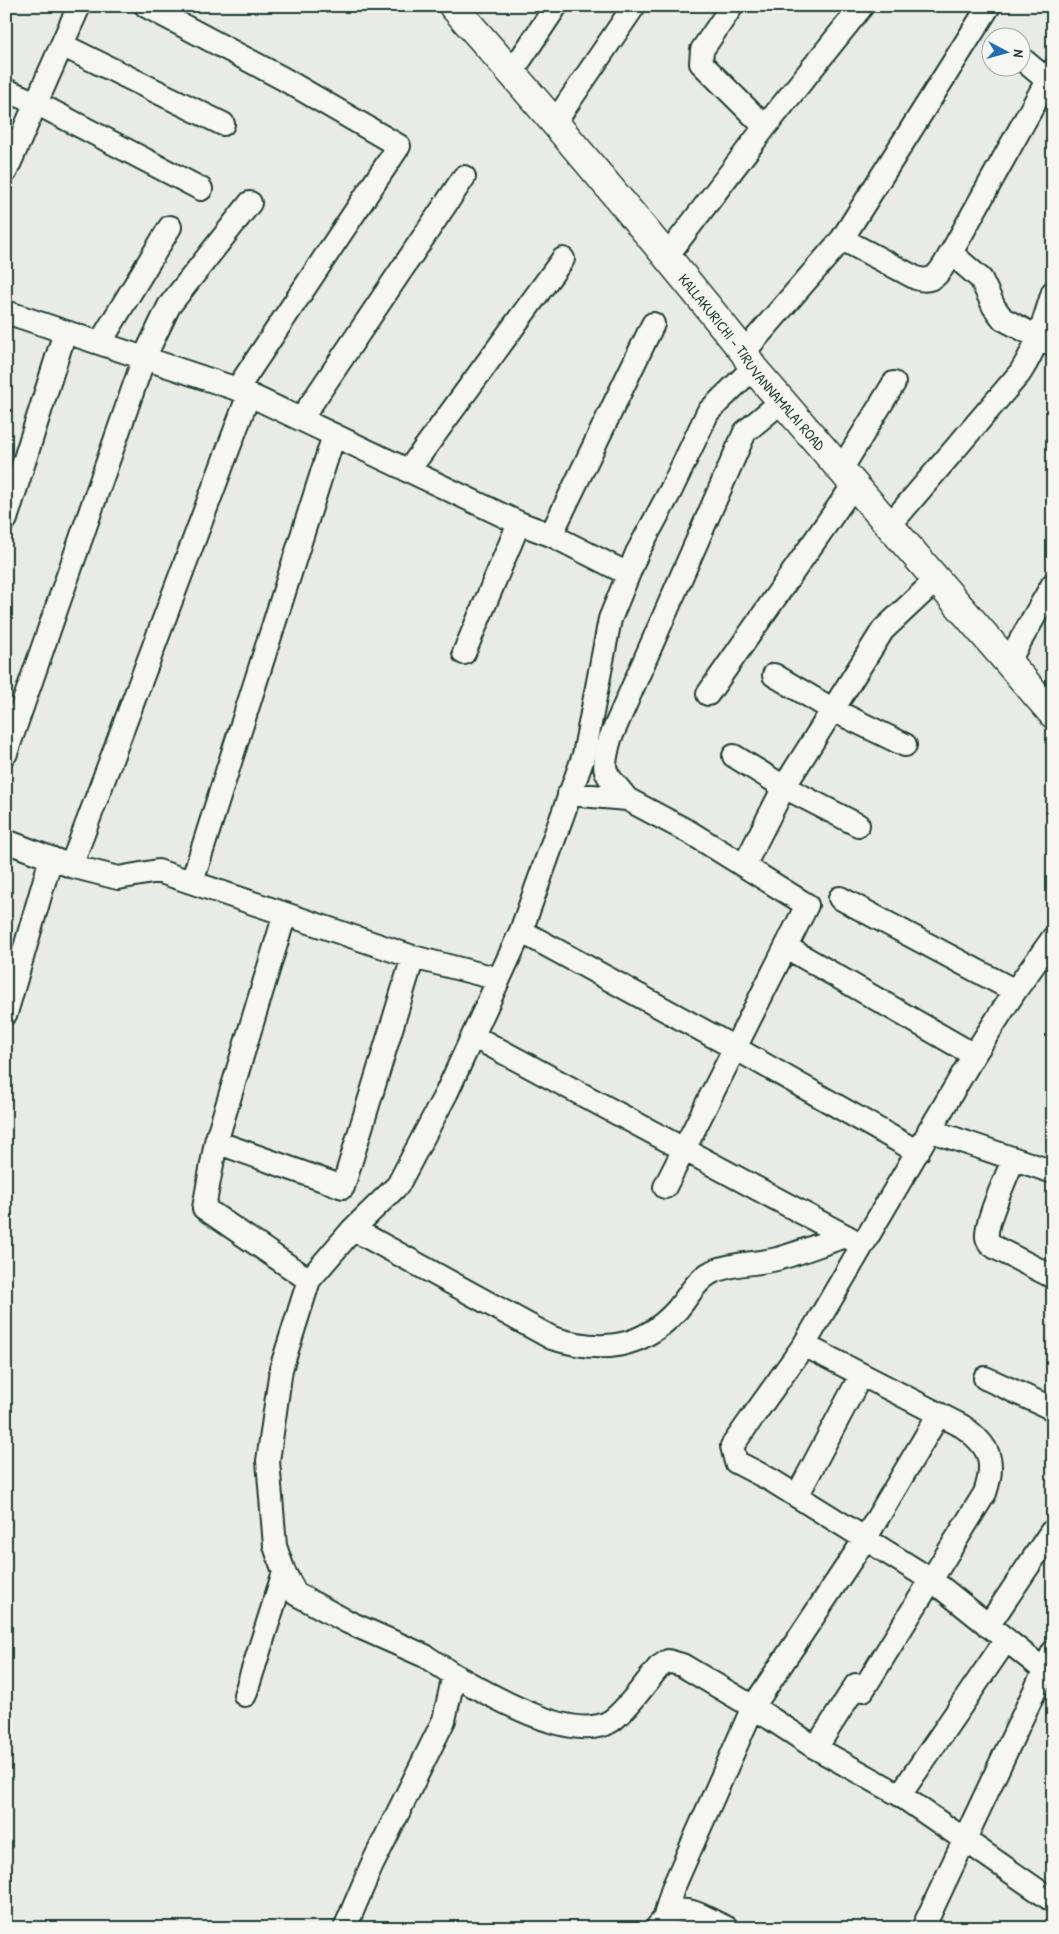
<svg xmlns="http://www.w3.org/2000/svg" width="1059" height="1934" font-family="'Patrick Hand',sans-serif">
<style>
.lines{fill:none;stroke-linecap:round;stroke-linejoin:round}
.minor-casing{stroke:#1f3d34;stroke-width:26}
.highway-casing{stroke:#1f3d34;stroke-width:31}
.minor{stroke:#f6f6f2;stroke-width:22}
.highway{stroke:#f6f6f2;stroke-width:28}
.labels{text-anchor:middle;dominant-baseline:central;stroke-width:4;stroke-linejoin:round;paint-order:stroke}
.street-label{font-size:15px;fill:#1f3d34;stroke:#f6f6f2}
</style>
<rect width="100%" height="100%" fill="#e9ebe7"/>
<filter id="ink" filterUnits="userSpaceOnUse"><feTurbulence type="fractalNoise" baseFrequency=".02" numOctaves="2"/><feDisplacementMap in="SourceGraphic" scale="10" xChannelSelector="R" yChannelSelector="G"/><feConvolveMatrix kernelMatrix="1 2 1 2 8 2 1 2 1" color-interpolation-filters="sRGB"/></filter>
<g filter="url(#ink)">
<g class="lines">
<defs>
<path id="minor" d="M 146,6 L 282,78 L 399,146 L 237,389
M 732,6 L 702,50 L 701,63 L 765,127
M 62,45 L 223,124
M 1022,59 L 1053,85
M 512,72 L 556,6
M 6,90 L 36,103 L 201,189
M 555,122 L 634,6
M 6,171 L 79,6
M 842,239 L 916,278 C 936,285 942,268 951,253 L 1053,70
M 951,253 L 981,279 L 994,307 L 1003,319 L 1053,345
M 667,256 L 765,127 L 862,6
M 6,312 L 237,389 L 519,523 L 551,535 L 628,574
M 100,343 L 170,227
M 744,352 L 842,239 L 989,6
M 301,419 L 464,177
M 842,468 L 894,383
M 408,471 L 563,259
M 6,519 L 65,332
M 890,525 L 1020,373 C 1037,347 1044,321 1053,292
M 551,535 L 653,324
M 464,653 L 519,523
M 1008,662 L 1053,584
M 774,675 L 833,710 L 905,745
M 708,694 L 855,483
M 6,753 L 144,358 L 169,306 L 250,203
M 734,756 L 784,787 L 858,825
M 569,794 L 627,799 L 691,833 L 807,905 L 665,1187
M 627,799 C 605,770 600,777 610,739 L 745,432 L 782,401
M 6,841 L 71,866 L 118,878 L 158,871 L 413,957 L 499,979
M 71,866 L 249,394
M 744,866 L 784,787 L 883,630 L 937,579
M 192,882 L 334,435
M 840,898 L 1015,991
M 285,914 L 216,1142 L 204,1208 L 309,1280
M 521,931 L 735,1048 L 918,1152
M 786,947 L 974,1055
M 6,1013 L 51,858
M 473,1036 L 853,1240
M 929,1130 L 1053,1172
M 216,1142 L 343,1187 L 413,957
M 1013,1160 C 1007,1176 985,1222 987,1237 C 988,1243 992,1245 996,1248 L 1053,1277
M 353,1229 L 552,1338 C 600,1353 641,1350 677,1310 C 689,1296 698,1276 717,1270 C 736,1263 757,1264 777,1259 C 800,1253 823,1243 846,1236
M 804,1345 L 962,1426 C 990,1446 996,1461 985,1493 L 863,1690
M 985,1378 L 1053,1409
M 797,1496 L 861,1375
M 988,1626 L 1051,1532
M 1044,1670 L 933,1581 L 771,1480 L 736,1462 L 732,1446 L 804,1345 L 974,1055 L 1015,991 L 1053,938
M 454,1675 C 488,1694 574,1745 611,1721 C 626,1711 647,1681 659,1667 L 668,1661 L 682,1665 L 753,1707 L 816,1748 L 900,1795 L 1053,1901
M 245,1695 L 284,1572
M 816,1748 L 856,1685
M 900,1795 L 1006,1640
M 665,1916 L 673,1888 L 753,1707 L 865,1539 L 939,1414
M 658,1926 C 680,1897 700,1916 727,1928
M 345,1928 L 371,1867 L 444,1720 L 454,1675 L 425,1656 L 348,1622 L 296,1594 L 284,1572 L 275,1546 L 268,1461 L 281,1369 L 309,1280 L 353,1229 L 398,1185 L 447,1092 L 521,931 L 584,755 L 610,619 L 637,553 L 671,490 L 708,412 L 753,368
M 923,1928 L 1053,1652"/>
<g id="highway">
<path id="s1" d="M 453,6 C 553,119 650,234 744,352 L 753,368 C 854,483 953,599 1053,714"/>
</g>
</defs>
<use href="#minor" class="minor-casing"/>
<use href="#highway" class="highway-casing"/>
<use href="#minor" class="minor"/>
<use href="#highway" class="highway"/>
</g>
</g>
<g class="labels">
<g class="street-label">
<text stroke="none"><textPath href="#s1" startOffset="465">KALLAKURICHI - TIRUVANNAMALAI ROAD</textPath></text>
</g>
</g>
<rect width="1059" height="1934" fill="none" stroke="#f6f6f2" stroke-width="25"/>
<rect x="12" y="12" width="1034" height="1909" fill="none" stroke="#1f3d34" stroke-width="2" filter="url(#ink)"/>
<g transform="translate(1006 52) rotate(96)"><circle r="24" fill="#f6f6f2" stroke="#a0aca6"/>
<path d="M0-4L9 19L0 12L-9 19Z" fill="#1f6fb2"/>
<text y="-8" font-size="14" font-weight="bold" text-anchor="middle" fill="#1f3d34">N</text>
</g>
</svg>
